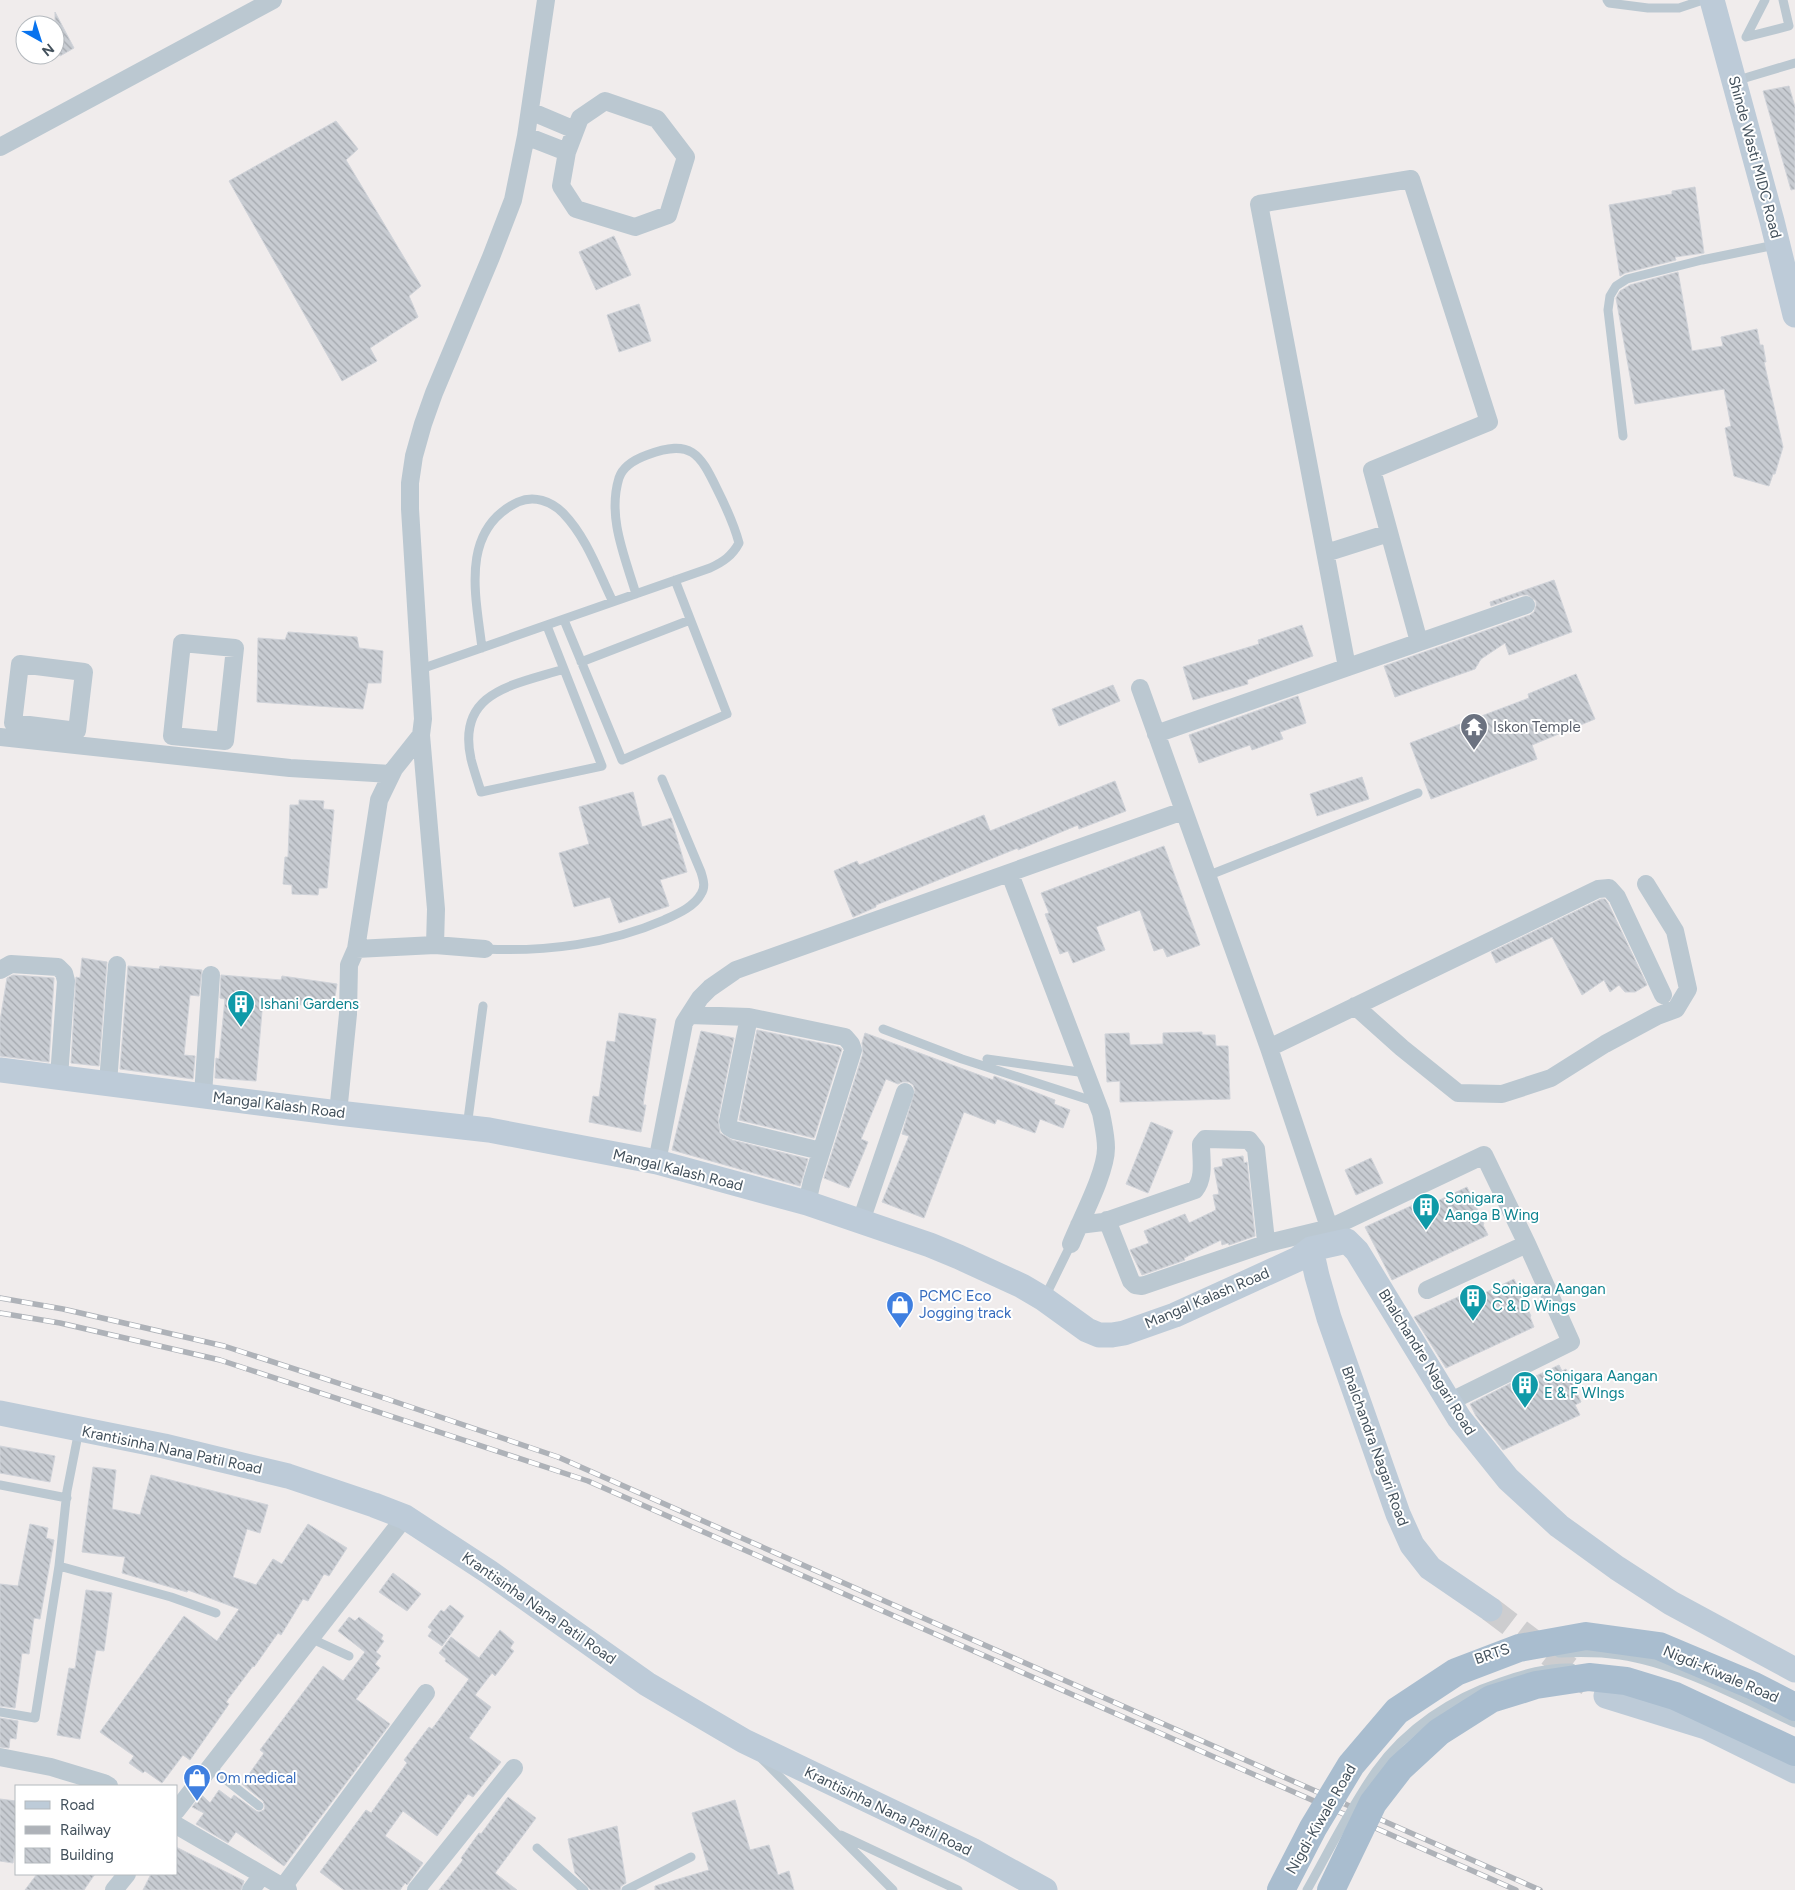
<svg xmlns="http://www.w3.org/2000/svg" width="1795" height="1890" font-family="Figtree,sans-serif">
<style>
.building{fill:url(#building-back-hatch);stroke:#d0d3d9}
.lines{fill:none;stroke-linecap:round;stroke-linejoin:round}
.secondary-tunnel{stroke:#cdcdcf;stroke-width:25;stroke-dasharray:25 12;stroke-linecap:butt}
.lane{stroke:#bbc8d1;stroke-width:9}
.street{stroke:#bbc8d1;stroke-width:18}
.secondary{stroke:#bdcbd8;stroke-width:25}
.rail-casing{stroke:#aeb2b8;stroke-width:5.5}
.rail{stroke:#fff;stroke-width:4;stroke-dasharray:11;stroke-linecap:butt}
.lane-bridge{stroke:#bbc8d1;stroke-width:9}
.primary-bridge{stroke:#a9bdcf;stroke-width:28}
.labels{text-anchor:middle;dominant-baseline:central;stroke-width:4;stroke-linejoin:round;paint-order:stroke}
.street-label{font-size:15px;fill:#43515c;stroke:#fff}
.worship-label{font-size:15px;fill:#5b616d;stroke:#fff;text-anchor:start}
.culture-label{font-size:15px;fill:#0d838f;stroke:#fff;text-anchor:start}
.shop-label{font-size:15px;fill:#366cbe;stroke:#fff;text-anchor:start}
</style>
<defs>
<pattern id="building-back-hatch" width="6" height="6" patternUnits="userSpaceOnUse" patternTransform="scale(1.25)"><rect width="6" height="6" fill="#c8ccd2"/><path d="M-1 5l2 2M0 0l6 6M5-1l2 2" fill="none" stroke="#a4a8ae"/></pattern>
</defs>
<rect width="100%" height="100%" fill="#f0ecec"/>
<path class="building" d="M 55,12 L 74,48 L 60,56 L 55,46 Z
M 1789,86 L 1795,107 L 1795,189 L 1791,190 L 1763,91 Z
M 336,121 L 358,149 L 346,160 L 421,286 L 409,296 L 418,317 L 370,348 L 377,361 L 342,381 L 229,181 Z
M 1695,187 L 1704,253 L 1675,257 L 1676,260 L 1625,273 L 1620,276 L 1609,205 L 1672,194 L 1672,191 Z
M 614,236 L 631,275 L 596,290 L 579,252 Z
M 1678,272 L 1692,351 L 1723,346 L 1721,337 L 1757,329 L 1760,345 L 1763,345 L 1766,362 L 1764,362 L 1783,447 L 1775,474 L 1773,474 L 1769,486 L 1734,476 L 1725,428 L 1731,426 L 1724,389 L 1635,404 L 1616,298 L 1620,291 L 1630,285 Z
M 639,304 L 651,341 L 619,352 L 607,315 Z
M 1554,580 L 1572,632 L 1509,655 L 1505,643 L 1481,659 L 1475,669 L 1395,697 L 1384,666 L 1530,615 L 1534,612 L 1536,606 L 1536,601 L 1528,595 L 1522,595 L 1491,606 L 1490,602 Z
M 1302,625 L 1313,656 L 1247,680 L 1248,684 L 1193,700 L 1183,667 L 1259,644 L 1258,640 Z
M 288,632 L 357,637 L 359,648 L 383,651 L 381,683 L 368,683 L 363,709 L 257,702 L 258,638 L 285,640 Z
M 1576,674 L 1595,719 L 1532,745 L 1537,759 L 1431,799 L 1410,743 L 1529,698 L 1528,694 Z
M 1113,685 L 1120,701 L 1059,726 L 1052,709 Z
M 1298,696 L 1306,723 L 1280,732 L 1283,739 L 1252,750 L 1250,745 L 1199,763 L 1189,735 Z
M 1362,777 L 1369,799 L 1317,816 L 1310,794 Z
M 1115,781 L 1126,811 L 1079,829 L 1078,825 L 1018,850 L 1018,848 L 876,905 L 876,907 L 853,917 L 834,871 L 857,861 L 859,865 L 984,815 L 990,831 Z
M 633,792 L 642,827 L 671,818 L 687,872 L 660,880 L 669,906 L 619,923 L 610,897 L 574,907 L 559,853 L 589,844 L 579,807 Z
M 299,800 L 324,801 L 323,809 L 334,810 L 327,888 L 319,888 L 318,895 L 292,894 L 292,885 L 283,884 L 285,857 L 288,857 L 290,805 L 299,805 Z
M 1164,846 L 1200,945 L 1167,957 L 1163,948 L 1154,951 L 1140,910 L 1096,927 L 1105,950 L 1073,963 L 1068,951 L 1060,954 L 1045,914 L 1049,913 L 1041,893 Z
M 1601,899 L 1605,899 L 1608,903 L 1647,985 L 1635,992 L 1625,992 L 1619,985 L 1610,992 L 1604,980 L 1582,995 L 1552,937 L 1496,963 L 1491,952 Z
M 82,958 L 107,962 L 99,1066 L 71,1063 L 76,977 L 80,978 Z
M 128,966 L 159,969 L 160,966 L 202,970 L 199,996 L 190,995 L 184,1055 L 195,1056 L 193,1079 L 120,1069 Z
M 13,975 L 54,978 L 49,1062 L 0,1056 L 0,1021 L 7,978 Z
M 221,975 L 281,980 L 282,976 L 337,984 L 333,1009 L 263,1000 L 256,1081 L 215,1078 L 216,1058 L 219,1059 L 225,999 L 220,998 Z
M 619,1013 L 656,1019 L 643,1105 L 646,1105 L 641,1132 L 589,1122 L 593,1096 L 599,1097 L 607,1041 L 615,1042 Z
M 757,1030 L 839,1047 L 842,1049 L 814,1138 L 739,1120 Z
M 701,1031 L 734,1038 L 718,1119 L 720,1133 L 732,1140 L 808,1159 L 800,1186 L 672,1150 Z
M 1202,1032 L 1202,1035 L 1215,1035 L 1216,1046 L 1228,1046 L 1230,1099 L 1120,1102 L 1120,1081 L 1107,1082 L 1105,1034 L 1129,1033 L 1130,1045 L 1163,1044 L 1163,1033 Z
M 865,1033 L 993,1080 L 994,1076 L 1055,1100 L 1054,1104 L 1070,1110 L 1063,1128 L 1040,1119 L 1035,1133 L 997,1119 L 995,1124 L 964,1112 L 924,1218 L 882,1202 L 909,1136 L 902,1134 L 915,1090 L 913,1085 L 909,1082 L 902,1082 L 898,1084 L 886,1079 L 861,1139 L 868,1142 L 849,1188 L 824,1178 L 863,1053 L 862,1043 Z
M 1151,1122 L 1173,1131 L 1148,1193 L 1126,1184 Z
M 1243,1156 L 1244,1163 L 1247,1162 L 1255,1236 L 1229,1245 L 1228,1243 L 1222,1245 L 1221,1240 L 1184,1258 L 1185,1260 L 1142,1275 L 1130,1250 L 1149,1243 L 1144,1231 L 1185,1214 L 1189,1223 L 1216,1210 L 1213,1195 L 1219,1194 L 1214,1168 L 1223,1166 L 1222,1159 Z
M 1371,1158 L 1383,1183 L 1356,1195 L 1345,1170 Z
M 1467,1187 L 1484,1224 L 1483,1225 L 1488,1235 L 1392,1280 L 1365,1227 L 1424,1200 L 1427,1206 Z
M 1514,1279 L 1531,1316 L 1530,1317 L 1534,1327 L 1446,1368 L 1414,1317 L 1471,1291 L 1474,1298 Z
M 1559,1365 L 1562,1371 L 1566,1369 L 1581,1402 L 1575,1405 L 1580,1415 L 1503,1450 L 1476,1416 L 1470,1404 L 1519,1379 L 1521,1383 Z
M 0,1446 L 55,1456 L 50,1482 L 0,1473 Z
M 93,1467 L 116,1470 L 112,1509 L 140,1515 L 151,1475 L 268,1505 L 260,1533 L 247,1529 L 233,1577 L 256,1585 L 273,1559 L 282,1564 L 308,1524 L 347,1548 L 329,1576 L 324,1574 L 308,1601 L 303,1599 L 281,1635 L 278,1633 L 254,1667 L 253,1666 L 226,1702 L 229,1704 L 190,1760 L 183,1755 L 162,1783 L 145,1771 L 143,1773 L 129,1763 L 134,1756 L 100,1732 L 184,1616 L 217,1641 L 239,1609 L 188,1590 L 187,1592 L 122,1573 L 125,1557 L 82,1552 Z
M 30,1524 L 48,1528 L 46,1538 L 54,1540 L 40,1619 L 34,1618 L 29,1654 L 22,1653 L 15,1708 L 0,1706 L 0,1584 L 18,1586 Z
M 393,1573 L 421,1594 L 407,1611 L 379,1592 Z
M 86,1590 L 112,1593 L 104,1651 L 96,1650 L 80,1739 L 57,1735 L 69,1668 L 75,1669 Z
M 450,1605 L 464,1616 L 442,1646 L 428,1636 L 432,1630 L 428,1627 L 441,1610 L 444,1612 Z
M 349,1617 L 355,1621 L 359,1617 L 383,1635 L 381,1639 L 384,1641 L 376,1652 L 381,1656 L 375,1664 L 380,1668 L 356,1699 L 390,1724 L 284,1866 L 236,1832 L 228,1843 L 196,1824 L 204,1813 L 192,1807 L 202,1795 L 210,1803 L 219,1790 L 231,1799 L 234,1795 L 256,1811 L 259,1812 L 264,1810 L 265,1806 L 263,1801 L 242,1784 L 264,1753 L 260,1750 L 323,1666 L 343,1681 L 365,1652 L 338,1631 Z
M 500,1630 L 514,1642 L 510,1648 L 514,1651 L 495,1676 L 492,1673 L 475,1695 L 491,1707 L 469,1738 L 501,1762 L 473,1797 L 468,1794 L 437,1836 L 403,1811 L 385,1836 L 423,1863 L 407,1885 L 405,1883 L 400,1890 L 344,1890 L 320,1872 L 366,1810 L 371,1813 L 407,1763 L 404,1760 L 429,1727 L 432,1729 L 469,1679 L 445,1661 L 446,1659 L 439,1653 L 451,1637 L 479,1658 Z
M 0,1718 L 18,1721 L 16,1739 L 10,1738 L 9,1748 L 0,1747 Z
M 508,1797 L 536,1818 L 495,1873 L 517,1890 L 439,1890 L 463,1860 L 461,1858 L 479,1833 L 481,1834 Z
M 0,1799 L 16,1801 L 16,1840 L 13,1863 L 0,1861 Z
M 735,1800 L 750,1850 L 769,1845 L 778,1875 L 789,1871 L 794,1890 L 655,1890 L 655,1886 L 709,1870 L 692,1813 Z
M 617,1826 L 626,1883 L 621,1886 L 620,1890 L 591,1890 L 575,1873 L 568,1839 Z
M 176,1847 L 244,1881 L 241,1890 L 143,1890 L 151,1874 L 176,1874 Z
M 37,1874 L 95,1874 L 84,1890 L 25,1890 Z"/>
<g class="lines">
<path class="secondary-tunnel" d="M 1490,1609 L 1589,1684"/>
<path class="lane" d="M 1607,0 L 1609,3 L 1648,8 L 1679,8 L 1703,0
M 1765,0 L 1746,37 L 1789,26 L 1783,0
M 1735,81 L 1795,63
M 1623,436 L 1608,310 L 1610,296 L 1616,286 L 1627,279 L 1702,260 L 1775,245
M 564,620 L 622,760 L 727,714 L 675,580
M 547,626 L 602,766 L 481,792 C 478,782 474,771 471,759 C 456,691 514,685 564,669
M 482,648 C 476,597 459,530 518,502 C 534,495 551,501 563,513 C 587,538 598,571 613,602
M 581,662 L 690,620
M 421,669 L 710,568 C 723,562 732,556 739,543 C 734,524 726,507 717,489 C 700,454 691,438 647,455 C 636,459 623,466 619,478 C 607,517 625,557 636,594
M 1207,876 L 1418,793
M 485,949 C 545,952 609,944 664,920 C 677,914 694,907 701,894 C 706,887 703,879 701,872 L 662,779
M 883,1029 L 962,1059 L 1096,1102
M 987,1059 L 1086,1073
M 467,1127 L 483,1006
M 1045,1297 L 1071,1244
M 0,1485 L 67,1498
M 59,1566 L 171,1597 L 216,1613
M 310,1638 L 349,1656
M 0,1712 L 35,1718 L 59,1566 L 67,1491 L 79,1430
M 762,1759 L 893,1890
M 211,1768 L 259,1806
M 841,1835 L 958,1890
M 537,1848 L 584,1890
M 626,1890 L 691,1857"/>
<path class="street" d="M 530,111 L 575,130
M 526,136 L 567,152 L 580,118 L 605,101 L 657,119 L 686,157 L 668,215 L 635,227 L 576,209 L 561,186 L 567,152
M 0,147 L 273,0
M 1326,553 L 1389,533
M 182,643 L 235,648 L 225,741 L 172,736 Z
M 20,664 L 84,672 L 77,731 L 13,723 Z
M 1347,667 L 1259,204 L 1411,179 L 1489,422 L 1372,470 L 1419,642
M 1140,688 L 1269,1048 L 1333,1239
M 1156,734 L 1526,605
M 421,735 L 436,909 L 435,945
M 0,737 L 290,768 L 391,774
M 1010,874 L 1101,1113 C 1103,1124 1106,1136 1106,1148 C 1106,1173 1081,1219 1071,1244
M 356,949 L 435,945 L 485,949
M 0,970 L 11,964 L 58,967 L 64,973 L 66,981 L 59,1077
M 1355,1006 L 1402,1048 L 1458,1093 L 1502,1094 L 1551,1078 L 1605,1044 L 1657,1016 L 1676,1009 L 1688,989 L 1675,931 L 1646,884
M 689,1015 L 749,1017 L 728,1121 L 729,1127 L 734,1130 L 821,1151
M 749,1017 L 845,1037 L 851,1044 L 853,1050 L 812,1181 L 807,1203
M 1269,1048 L 1598,889 L 1609,888 L 1617,897 L 1663,995
M 108,1083 L 117,965
M 203,1095 L 211,975
M 338,1113 L 348,1014 L 349,965 L 356,949 L 379,800 L 394,769 L 421,735 L 423,719 L 410,509 L 410,483 L 414,456 L 423,424 L 434,393 L 491,257 L 513,200 L 526,136 L 546,0
M 657,1162 L 684,1023 L 700,998 L 710,988 L 736,970 L 1183,811
M 1107,1220 L 1131,1281 L 1135,1285 L 1142,1286 L 1268,1243
M 861,1221 L 905,1092
M 1079,1225 L 1103,1222 L 1195,1190 C 1205,1178 1201,1159 1201,1144 L 1205,1139 L 1249,1140 L 1256,1149 L 1266,1241 L 1268,1243 L 1330,1228 L 1484,1155 L 1527,1244 L 1571,1342 L 1449,1402
M 1427,1290 L 1527,1244
M 0,1757 L 51,1767 L 104,1783 L 109,1786
M 176,1811 L 405,1517
M 176,1825 L 288,1890
M 283,1887 L 426,1693
M 114,1890 L 127,1874
M 251,1890 L 262,1875
M 416,1890 L 514,1768"/>
<path class="secondary" d="M 1712,0 L 1772,221 L 1795,315
M 0,1070 L 338,1113 L 489,1130 L 657,1162 L 807,1203 L 930,1245 L 959,1257 L 1022,1286 L 1044,1299 L 1087,1330 L 1099,1335 L 1112,1335 L 1124,1333 L 1175,1315 L 1298,1259 L 1311,1249 L 1347,1241 L 1357,1251 L 1459,1418 L 1508,1479 L 1559,1526 L 1617,1568 L 1671,1603 L 1795,1670
M 1311,1249 L 1317,1276 L 1329,1318 L 1398,1514 L 1412,1545 L 1430,1568 L 1490,1609
M 0,1413 L 164,1446 L 288,1476 L 374,1505 L 405,1517 L 489,1572 L 647,1684 L 744,1741 L 972,1850 L 1045,1890
M 1606,1696 L 1706,1727 L 1795,1771"/>
<defs>
<path id="rail" d="M 0,1298 L 63,1309 L 224,1346 L 387,1399 L 558,1457 L 1540,1890
M 0,1313 L 60,1323 L 220,1360 L 588,1481 L 1516,1890"/>
</defs>
<use href="#rail" class="rail-casing"/>
<use href="#rail" class="rail"/>
<path class="lane-bridge" d="M 1559,1653 C 1580,1652 1600,1652 1620,1655 C 1677,1663 1743,1699 1795,1723
M 1307,1890 C 1329,1851 1350,1808 1376,1771 C 1406,1729 1452,1698 1501,1682 C 1524,1674 1547,1667 1572,1668"/>
<path class="primary-bridge" d="M 1281,1890 L 1313,1828 L 1351,1765 L 1397,1711 L 1456,1672 L 1519,1648 L 1586,1636 L 1659,1646 L 1754,1686 L 1795,1707
M 1331,1890 L 1373,1803 L 1400,1768 L 1439,1732 L 1491,1699 L 1536,1685 L 1589,1677 L 1626,1681 L 1675,1696 L 1795,1752"/>
</g>
<defs>
<symbol id="temple-pin" viewBox="-11 -11 22 30"><path d="M0 17L-7.5 6A9.5 9.5 0 1 1 7.5 6Z" fill="#6b7280" stroke="#fff"/><path d="M0-6L5-2H3V0L6.5 2.5H4V6H1.5V3h-3V6H-4V2.5H-6.5L-3 0V-2H-5Z" fill="#fff"/></symbol>
<symbol id="building-pin" viewBox="-11 -11 22 30"><path d="M0 17L-7.5 6A9.5 9.5 0 1 1 7.5 6Z" fill="#0f9aa8" stroke="#fff"/><path d="M-4-6H4V6H1V3H-1V6H-4ZM-2.5-4.3h1.7v1.8h-1.7ZM.8-4.3h1.7v1.8H.8ZM-2.5-1h1.7V.8h-1.7ZM.8-1h1.7V.8H.8Z" fill="#fff"/></symbol>
<symbol id="shop-pin" viewBox="-11 -11 22 30"><path d="M0 17L-7.5 6A9.5 9.5 0 1 1 7.5 6Z" fill="#3f7fe0" stroke="#fff"/><path d="M-5-2.5h2.3a2.7 3.5 0 0 1 5.4 0H5L5.5 6h-11ZM-1.5-2.5h3a1.5 2.3 0 0 0-3 0Z" fill="#fff"/></symbol>
</defs>
<g fill-rule="evenodd">
<use href="#temple-pin" x="1458" y="711" width="32" height="43"/>
<use href="#building-pin" x="225" y="988" width="32" height="43"/>
<use href="#building-pin" x="1410" y="1191" width="32" height="43"/>
<use href="#building-pin" x="1457" y="1282" width="32" height="43"/>
<use href="#shop-pin" x="884" y="1289" width="32" height="43"/>
<use href="#building-pin" x="1509" y="1369" width="32" height="43"/>
<use href="#shop-pin" x="181" y="1762" width="32" height="43"/>
</g>
<g class="labels">
<g class="street-label">
<text transform="translate(1755 157) rotate(75)">Shinde Wasti MIDC Road</text>
<text transform="translate(279 1105) rotate(7)">Mangal Kalash Road</text>
<text transform="translate(678 1170) rotate(14)">Mangal Kalash Road</text>
<text transform="translate(1207 1298) rotate(-23)">Mangal Kalash Road</text>
<text transform="translate(1427 1362) rotate(58)">Bhalchandre Nagari Road</text>
<text transform="translate(1375 1446) rotate(70)">Bhalchandra Nagari Road</text>
<text transform="translate(172 1450) rotate(12)">Krantisinha Nana Patil Road</text>
<text transform="translate(539 1608) rotate(35)">Krantisinha Nana Patil Road</text>
<text transform="translate(1492 1654) rotate(-19)">BRTS</text>
<text transform="translate(1721 1674) rotate(23)">Nigdi-Kiwale Road</text>
<text transform="translate(888 1811) rotate(26)">Krantisinha Nana Patil Road</text>
<text transform="translate(1321 1819) rotate(-60)">Nigdi-Kiwale Road</text>
</g>
<g class="worship-label">
<text x="1493" y="727">Iskon Temple</text>
</g>
<g class="culture-label">
<text x="260" y="1004">Ishani Gardens</text>
<text x="1445" y="1198">Sonigara<tspan x="1445" dy="17">Aanga B Wing</tspan></text>
<text x="1492" y="1289">Sonigara Aangan<tspan x="1492" dy="17">C &amp; D Wings</tspan></text>
<text x="1544" y="1376">Sonigara Aangan<tspan x="1544" dy="17">E &amp; F WIngs</tspan></text>
</g>
<g class="shop-label">
<text x="919" y="1296">PCMC Eco<tspan x="919" dy="17">Jogging track</tspan></text>
<text x="216" y="1778">Om medical</text>
</g>
</g>
<rect x="15" y="1785" width="162" height="90" fill="#ffffff" stroke="#b4b9be"/>
<rect x="25" y="1801" width="25" height="8" fill="#bdcbd8" stroke="#b4b9be"/>
<text x="60" y="1810" font-size="15" fill="#43515c">Road</text>
<rect x="25" y="1826" width="25" height="8" fill="#aeb2b8" stroke="#b4b9be"/>
<text x="60" y="1835" font-size="15" fill="#43515c">Railway</text>
<rect x="25" y="1848" width="25" height="15" fill="url(#building-back-hatch)" stroke="#b4b9be"/>
<text x="60" y="1860" font-size="15" fill="#43515c">Building</text>
<g transform="translate(40 40) rotate(141)"><circle r="24" fill="#ffffff" stroke="#b4b9be"/>
<path d="M0-4L9 19L0 12L-9 19Z" fill="#0873ee"/>
<text y="-8" font-size="14" font-weight="bold" text-anchor="middle" fill="#43515c">N</text>
</g>
</svg>
